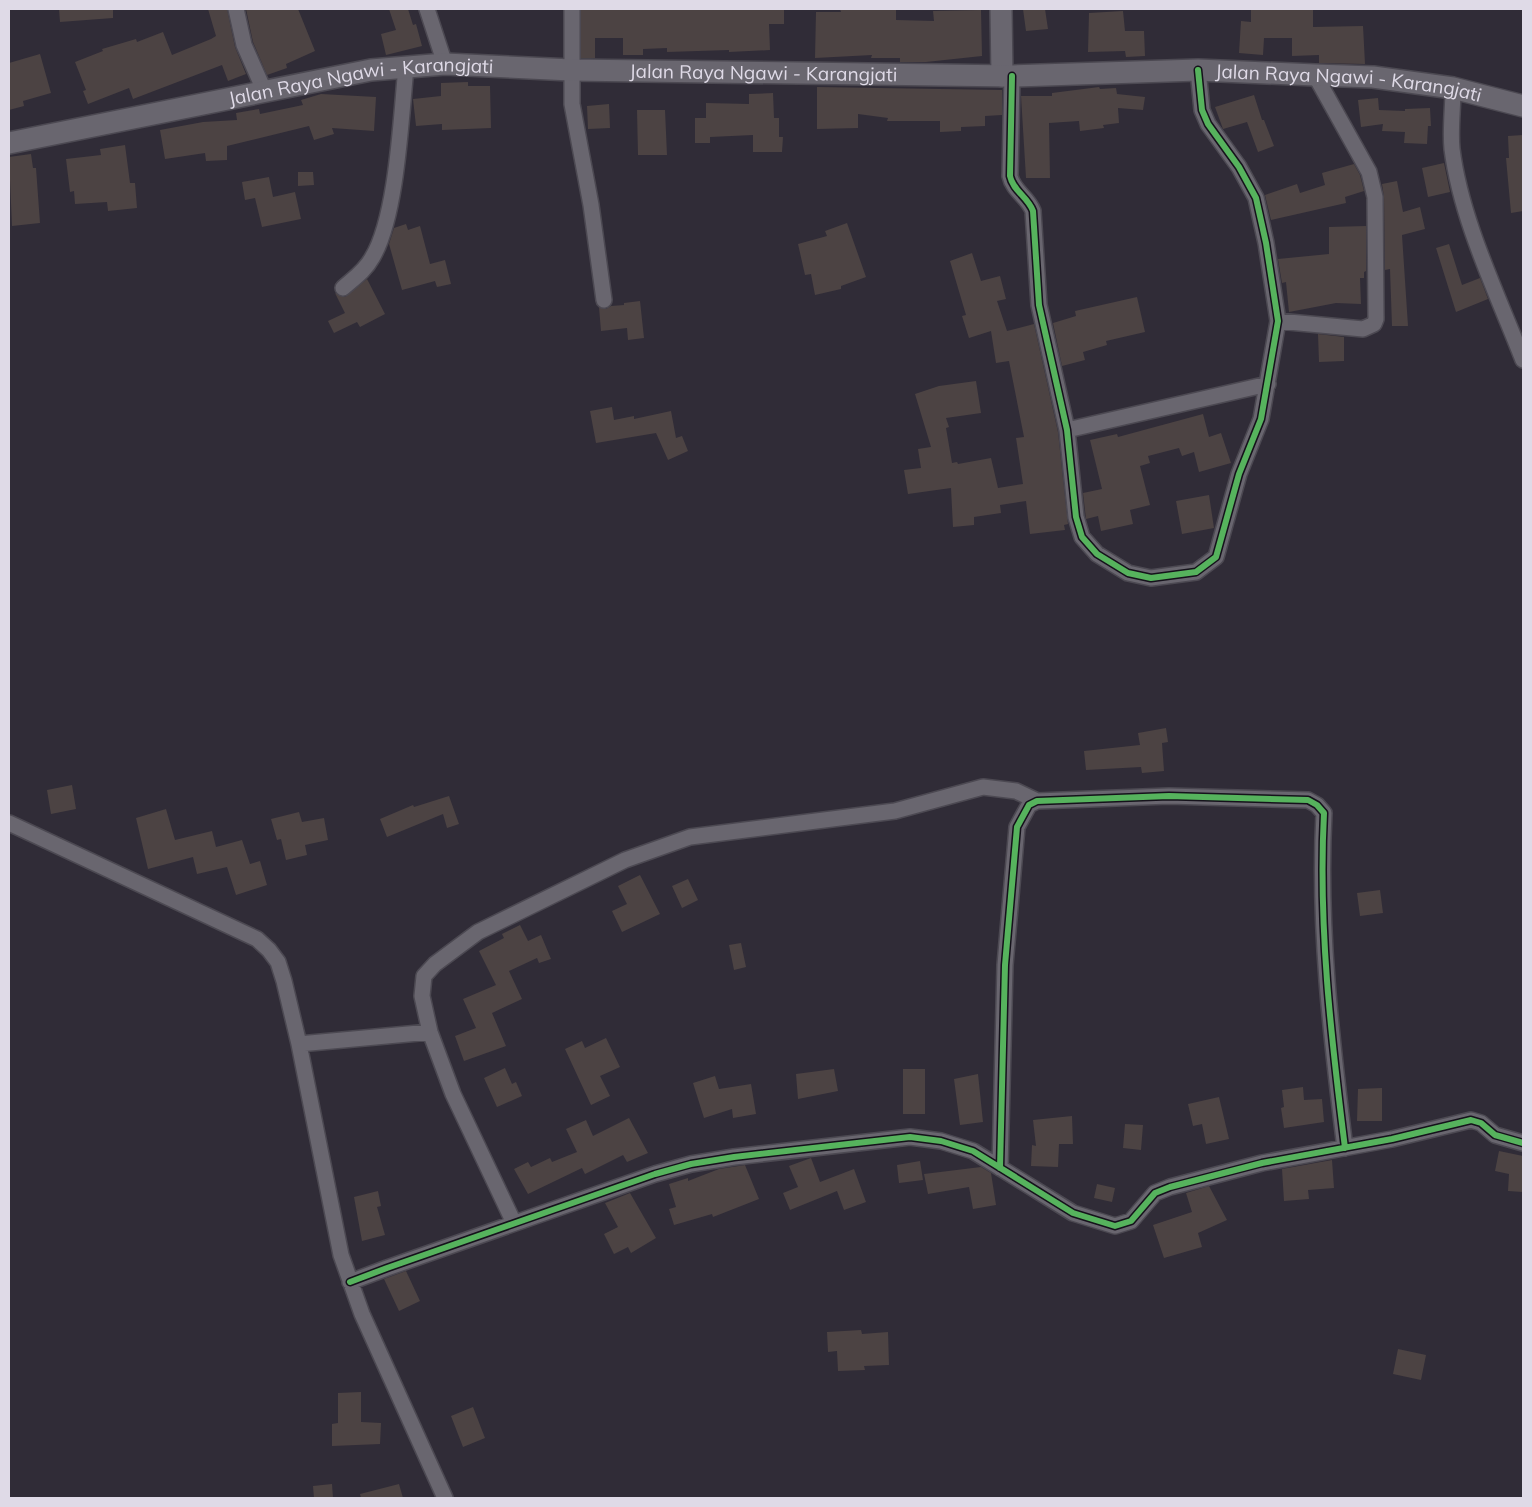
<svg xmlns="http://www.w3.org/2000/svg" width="1532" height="1507" font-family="Mulish,sans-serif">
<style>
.building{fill:#4c4343}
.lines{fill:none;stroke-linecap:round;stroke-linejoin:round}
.street-casing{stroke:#4c4952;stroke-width:18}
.secondary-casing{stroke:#4c4952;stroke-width:24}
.street{stroke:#69666f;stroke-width:15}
.secondary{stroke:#69666f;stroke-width:21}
.cycleway-casing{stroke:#15121b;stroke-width:9}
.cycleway{stroke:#56b35d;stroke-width:6}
.labels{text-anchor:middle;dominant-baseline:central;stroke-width:4;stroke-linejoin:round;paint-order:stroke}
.street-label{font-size:19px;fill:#dfdae7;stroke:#15121b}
</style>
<rect width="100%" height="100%" fill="#302c37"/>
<path class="building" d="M 59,9 L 113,9 L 113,18 L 60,22 Z
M 208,9 L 227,9 L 235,47 L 246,74 L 228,81 L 222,65 L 133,99 L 129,88 L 88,104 L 83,91 L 86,90 L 75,62 L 103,51 L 102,49 L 136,39 L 137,42 L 163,32 L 172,55 L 211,39 L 216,36 Z
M 246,9 L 298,9 L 315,51 L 286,64 L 287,68 L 267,75 L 253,42 Z
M 389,9 L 408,9 L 413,25 L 416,24 L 422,46 L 386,55 L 381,34 L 396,30 Z
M 581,9 L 784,9 L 784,24 L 769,24 L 770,50 L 729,52 L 729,50 L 667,52 L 667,48 L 643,49 L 643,55 L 623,55 L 623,38 L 595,38 L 595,58 L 581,58 Z
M 840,9 L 896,9 L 896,20 L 934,21 L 933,11 L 981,10 L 982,56 L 926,62 L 900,62 L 900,58 L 871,58 L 872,55 L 815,58 L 816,12 L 841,12 Z
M 1023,9 L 1045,9 L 1048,29 L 1026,31 Z
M 1251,9 L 1313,9 L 1313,27 L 1363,26 L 1365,64 L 1319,63 L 1319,55 L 1292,56 L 1292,38 L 1264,38 L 1263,55 L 1239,53 L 1241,21 L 1251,22 Z
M 1123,11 L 1125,31 L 1144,31 L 1145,56 L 1126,57 L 1125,51 L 1088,52 L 1089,13 Z
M 40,54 L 51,93 L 23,101 L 24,106 L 9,110 L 9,63 Z
M 468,82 L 468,86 L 490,86 L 491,128 L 442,130 L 442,124 L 416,126 L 413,99 L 441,96 L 441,83 Z
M 817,87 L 1002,90 L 1002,115 L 985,116 L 985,126 L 961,127 L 961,131 L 940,132 L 940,121 L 887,121 L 888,118 L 858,114 L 858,128 L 817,129 Z
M 1099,87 L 1100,89 L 1116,88 L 1117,94 L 1145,97 L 1143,110 L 1118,108 L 1119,123 L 1103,125 L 1104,128 L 1080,131 L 1079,121 L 1049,123 L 1050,178 L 1026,178 L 1021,96 L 1052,96 L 1052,93 Z
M 773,93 L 774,118 L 779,118 L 779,137 L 783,137 L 782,152 L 753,152 L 753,135 L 710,137 L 710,143 L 695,143 L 695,118 L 706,118 L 706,103 L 749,104 L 749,94 Z
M 321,94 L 376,97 L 374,131 L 332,128 L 334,134 L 314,140 L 309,126 L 227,146 L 227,160 L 206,161 L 205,153 L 165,159 L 160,130 L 203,122 L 237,120 L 236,113 L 259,109 L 260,114 L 303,105 L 301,100 Z
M 1254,95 L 1262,120 L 1264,120 L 1274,146 L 1258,152 L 1247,122 L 1223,129 L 1215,107 Z
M 1378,98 L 1379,110 L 1405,111 L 1405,109 L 1430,108 L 1431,126 L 1428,126 L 1427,144 L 1404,143 L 1405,132 L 1382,131 L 1383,124 L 1361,127 L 1358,100 Z
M 609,104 L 610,128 L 588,129 L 587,106 Z
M 637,110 L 665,110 L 667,155 L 638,155 Z
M 1523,135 L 1523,211 L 1511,213 L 1506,158 L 1509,158 L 1508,136 Z
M 125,145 L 130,183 L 135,183 L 137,208 L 108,211 L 107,202 L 75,204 L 74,191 L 70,192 L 66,159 L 101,155 L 100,149 Z
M 31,154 L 33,168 L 36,168 L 40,223 L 12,226 L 9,157 Z
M 1444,163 L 1450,192 L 1428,197 L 1422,168 Z
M 1354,164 L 1360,175 L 1364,191 L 1345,197 L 1346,203 L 1271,220 L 1265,195 L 1297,184 L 1300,193 L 1325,185 L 1322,173 Z
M 298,172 L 313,172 L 314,185 L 298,186 Z
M 269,177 L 273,197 L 295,192 L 301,219 L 262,227 L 255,198 L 245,200 L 242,182 Z
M 1397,181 L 1403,212 L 1420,207 L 1425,229 L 1402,235 L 1408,326 L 1392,326 L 1390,269 L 1385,270 L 1384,197 L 1382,184 Z
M 847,223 L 866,277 L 841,286 L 841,289 L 815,295 L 811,274 L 805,275 L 798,244 L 827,236 L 825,231 Z
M 406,224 L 408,230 L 420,226 L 430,264 L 445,260 L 451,284 L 437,287 L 435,281 L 402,290 L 389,244 L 394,228 Z
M 1366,226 L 1366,271 L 1364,272 L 1364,278 L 1360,278 L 1361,304 L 1336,303 L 1289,312 L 1286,282 L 1282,283 L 1278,259 L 1329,254 L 1329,227 Z
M 1449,244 L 1462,285 L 1480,278 L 1488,299 L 1456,312 L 1436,248 Z
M 972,253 L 981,281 L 1000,276 L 1006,299 L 997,301 L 1007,331 L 1034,324 L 1058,432 L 1068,524 L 1064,525 L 1065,530 L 1030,534 L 1026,501 L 1000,505 L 1001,513 L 974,517 L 974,525 L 953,527 L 951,488 L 908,494 L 904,470 L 921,468 L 918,449 L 931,447 L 915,394 L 939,386 L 976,381 L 981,413 L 946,418 L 949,427 L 946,428 L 952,463 L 957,462 L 958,464 L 991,458 L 998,488 L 1023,484 L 1016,438 L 1024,437 L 1009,361 L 996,363 L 991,331 L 969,338 L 962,316 L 966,315 L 950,261 Z
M 367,279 L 385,314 L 360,327 L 357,322 L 334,333 L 328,321 L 345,313 L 335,293 L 345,297 Z
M 1137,297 L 1145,332 L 1106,341 L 1107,345 L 1083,352 L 1085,360 L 1062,366 L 1053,323 L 1076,316 L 1075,311 Z
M 640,301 L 644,338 L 628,340 L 627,328 L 601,331 L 599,307 L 606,309 L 611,306 L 624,305 L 624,303 Z
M 1318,334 L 1344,337 L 1344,361 L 1319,362 Z
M 612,407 L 614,420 L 634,416 L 634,419 L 671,411 L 676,438 L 682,436 L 688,451 L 668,460 L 656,433 L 596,443 L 590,411 Z
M 1203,414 L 1209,437 L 1221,433 L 1231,463 L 1199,472 L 1194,452 L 1182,456 L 1179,448 L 1148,456 L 1150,463 L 1140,466 L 1150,505 L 1130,510 L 1133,524 L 1101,531 L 1098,516 L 1086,519 L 1083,493 L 1102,489 L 1090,440 L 1117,434 L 1118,437 Z
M 1209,495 L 1214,528 L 1182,534 L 1176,501 Z
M 1166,728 L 1168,742 L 1162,743 L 1164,771 L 1142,773 L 1141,767 L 1086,770 L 1084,751 L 1140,745 L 1138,733 Z
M 72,785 L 76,809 L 51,814 L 47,790 Z
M 449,796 L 459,824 L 447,828 L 443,814 L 387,837 L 380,819 L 413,805 L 414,807 Z
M 166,809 L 175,840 L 212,831 L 216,847 L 242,840 L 250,864 L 260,861 L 267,885 L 236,895 L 227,867 L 197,874 L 193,857 L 148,869 L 136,818 Z
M 299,812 L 302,822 L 324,818 L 328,840 L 305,845 L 307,855 L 286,860 L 281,839 L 277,840 L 271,819 Z
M 640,875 L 660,914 L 622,932 L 612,911 L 627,904 L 618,886 Z
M 688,879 L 698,900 L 682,908 L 672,886 Z
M 1380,890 L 1383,913 L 1360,916 L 1357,893 Z
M 520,925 L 528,941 L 541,935 L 551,959 L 539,963 L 537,958 L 509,971 L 522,999 L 492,1013 L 506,1046 L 464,1061 L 455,1036 L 476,1028 L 463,999 L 496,985 L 479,951 L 504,938 L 502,934 Z
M 741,943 L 746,967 L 734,970 L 729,945 Z
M 606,1038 L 620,1067 L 600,1076 L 610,1096 L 591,1105 L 565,1049 L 582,1041 L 585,1048 Z
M 505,1068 L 512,1084 L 516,1082 L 522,1096 L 497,1107 L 484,1078 Z
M 834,1069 L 838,1091 L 798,1099 L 796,1074 Z
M 903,1069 L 925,1069 L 925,1114 L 903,1114 Z
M 978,1074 L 983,1122 L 960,1125 L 954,1079 Z
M 715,1076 L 719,1089 L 751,1084 L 756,1114 L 733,1118 L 732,1109 L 704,1118 L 693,1083 Z
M 1303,1087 L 1304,1100 L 1322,1099 L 1324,1122 L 1284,1128 L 1281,1108 L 1284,1107 L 1282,1090 Z
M 1382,1088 L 1382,1121 L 1357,1121 L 1358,1089 Z
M 1219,1097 L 1229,1139 L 1206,1144 L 1202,1124 L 1193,1126 L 1188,1104 Z
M 1072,1116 L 1073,1144 L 1059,1144 L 1058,1167 L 1031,1166 L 1032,1145 L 1036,1146 L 1033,1120 Z
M 629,1118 L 648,1153 L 627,1162 L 623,1155 L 585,1174 L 582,1168 L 528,1194 L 514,1169 L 528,1162 L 531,1167 L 550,1158 L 552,1162 L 577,1152 L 566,1129 L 586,1120 L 593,1136 Z
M 1125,1124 L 1143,1125 L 1141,1150 L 1123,1148 Z
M 1499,1151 L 1523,1156 L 1523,1192 L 1508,1191 L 1509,1174 L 1495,1171 Z
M 811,1158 L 820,1182 L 854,1169 L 866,1202 L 844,1210 L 837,1191 L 790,1210 L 783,1193 L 798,1187 L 789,1166 Z
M 1332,1160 L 1334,1188 L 1308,1190 L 1309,1199 L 1284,1201 L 1282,1169 Z
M 920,1161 L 923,1180 L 899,1183 L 897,1165 Z
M 745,1165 L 759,1199 L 713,1217 L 712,1214 L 674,1225 L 669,1209 L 676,1207 L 669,1184 L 688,1178 L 688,1181 L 719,1169 Z
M 981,1167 L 991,1173 L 996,1205 L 973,1209 L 969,1187 L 928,1194 L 924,1174 Z
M 1097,1184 L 1115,1188 L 1112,1202 L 1094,1198 Z
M 1209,1186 L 1227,1220 L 1198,1233 L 1202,1247 L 1164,1258 L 1153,1225 L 1192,1212 L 1186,1193 Z
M 378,1191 L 381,1206 L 377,1207 L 385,1235 L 362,1241 L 354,1197 Z
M 630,1193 L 656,1238 L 631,1253 L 628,1247 L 614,1254 L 604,1234 L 618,1227 L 605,1203 Z
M 406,1271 L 420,1301 L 399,1311 L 384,1279 Z
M 861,1330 L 862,1334 L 888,1332 L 889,1365 L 864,1366 L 865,1370 L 838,1371 L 837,1351 L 828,1352 L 827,1332 Z
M 1398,1349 L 1426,1355 L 1421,1380 L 1393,1374 Z
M 361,1392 L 361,1422 L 381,1423 L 380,1444 L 332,1446 L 332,1424 L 338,1423 L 338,1393 Z
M 473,1407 L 485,1438 L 463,1447 L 451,1416 Z
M 332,1484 L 333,1498 L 314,1498 L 313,1486 Z
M 399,1484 L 403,1498 L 361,1498 L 360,1494 Z"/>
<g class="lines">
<defs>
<path id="street" d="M 236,9 L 244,45 L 264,90
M 427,9 L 445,64
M 572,9 L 572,104 L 591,205 L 604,300
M 1012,76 L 1010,176 C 1013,191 1028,197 1033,211 L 1039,305 L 1067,430 L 1076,517 L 1082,537 L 1097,554 L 1128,573 L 1151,578 L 1196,572 L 1216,557 L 1239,474 L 1261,419 L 1278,321 L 1266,243 L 1256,198 L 1239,167 L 1208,124 L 1202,110 L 1198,70
M 1453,88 C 1453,108 1450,130 1452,149 C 1461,220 1497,293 1523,360
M 343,288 C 353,279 365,271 372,258 C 397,217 401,117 406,67
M 1278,321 L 1363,329 L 1374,324 L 1376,319 L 1375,197 L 1369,172 L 1315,75
M 1067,430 L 1268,384
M 9,823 L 257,939 L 269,950 L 278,962 L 284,981 L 299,1044 L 341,1255 L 362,1314 L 445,1498
M 299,1044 L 430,1032
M 1000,1168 L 1005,965 L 1017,827 L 1029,805 L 1037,801 L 1169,796 L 1308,800 L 1317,805 L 1324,813 C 1318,925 1331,1036 1345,1148
M 514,1223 L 453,1094 L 430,1032 L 422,996 L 424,976 L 435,964 L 478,932 L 625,860 L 690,837 L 895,811 L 983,787 L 1016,791 L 1037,801
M 350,1282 L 387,1268 L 655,1174 L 691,1164 L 734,1157 L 910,1137 L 941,1141 L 973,1151 L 1073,1213 L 1115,1226 L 1131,1221 L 1155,1193 L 1170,1187 L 1262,1163 L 1392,1139 L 1471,1120 L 1481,1123 L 1495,1135 L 1523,1143"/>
<g id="secondary">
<path d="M 1001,9 L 1002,76"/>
<path id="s1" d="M 9,143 L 371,70 L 445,64 L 571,70 L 1012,76 L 1198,70 L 1315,75 L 1373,77 L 1453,88 L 1523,106"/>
</g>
</defs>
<use href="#street" class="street-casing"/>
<use href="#secondary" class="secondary-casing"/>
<use href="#street" class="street"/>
<use href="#secondary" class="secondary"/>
<defs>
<path id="cycleway" d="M 1012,76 L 1010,176 C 1013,191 1028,197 1033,211 L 1039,305 L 1067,430 L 1076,517 L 1082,537 L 1097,554 L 1128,573 L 1151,578 L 1196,572 L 1216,557 L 1239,474 L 1261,419 L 1278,321 L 1266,243 L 1256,198 L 1239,167 L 1208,124 L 1202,110 L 1198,70
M 1000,1168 L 1005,965 L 1017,827 L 1029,805 L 1037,801 L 1169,796 L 1308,800 L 1317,805 L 1324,813 C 1318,925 1331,1036 1345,1148
M 350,1282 L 387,1268 L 655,1174 L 691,1164 L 734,1157 L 910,1137 L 941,1141 L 973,1151 L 1073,1213 L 1115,1226 L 1131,1221 L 1155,1193 L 1170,1187 L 1262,1163 L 1392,1139 L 1471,1120 L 1481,1123 L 1495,1135 L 1523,1143"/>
</defs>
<use href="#cycleway" class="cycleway-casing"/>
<use href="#cycleway" class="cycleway"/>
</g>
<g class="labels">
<g class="street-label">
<text stroke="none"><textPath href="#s1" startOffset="762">Jalan Raya Ngawi - Karangjati</textPath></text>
<text stroke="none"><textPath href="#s1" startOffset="358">Jalan Raya Ngawi - Karangjati</textPath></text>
<text stroke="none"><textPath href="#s1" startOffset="1348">Jalan Raya Ngawi - Karangjati</textPath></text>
</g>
</g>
<rect width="1532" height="1507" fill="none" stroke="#dfdae7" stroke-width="20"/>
</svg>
